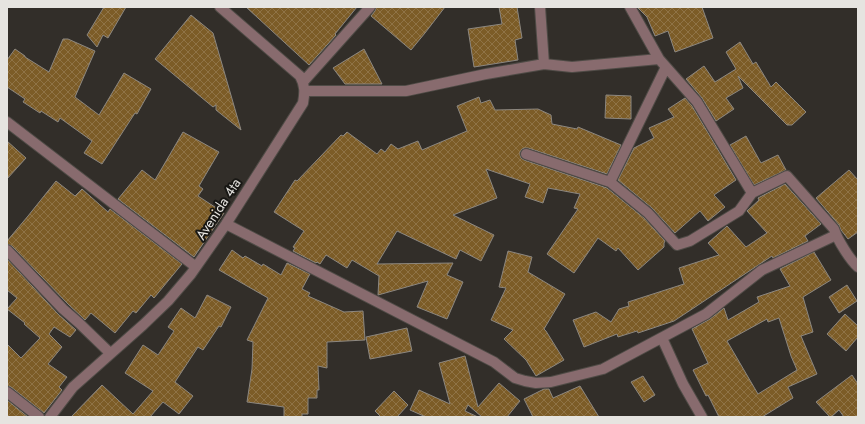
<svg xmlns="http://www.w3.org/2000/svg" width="865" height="424" font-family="Jost,sans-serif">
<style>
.building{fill:url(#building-cross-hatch);stroke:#8c8780;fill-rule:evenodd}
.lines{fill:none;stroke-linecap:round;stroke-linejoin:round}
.minor-casing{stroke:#4f4b46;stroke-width:12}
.minor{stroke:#886b6e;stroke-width:10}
.labels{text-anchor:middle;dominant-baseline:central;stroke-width:4;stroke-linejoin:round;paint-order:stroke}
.street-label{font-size:14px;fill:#e6e4e0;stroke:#181714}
</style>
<defs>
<pattern id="building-cross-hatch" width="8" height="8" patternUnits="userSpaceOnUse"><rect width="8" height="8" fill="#7c5c27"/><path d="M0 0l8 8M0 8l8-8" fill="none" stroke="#8f7346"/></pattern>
</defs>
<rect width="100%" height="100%" fill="#322e29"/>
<path class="building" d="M 104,7 L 126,7 L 108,38 L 103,35 L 97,47 L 87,35 Z
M 246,7 L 357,7 L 335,34 L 336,35 L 309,65 Z
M 376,7 L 445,7 L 425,33 L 411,50 L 371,16 L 375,11 Z
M 499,7 L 517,7 L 522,38 L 515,40 L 518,60 L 474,67 L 468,29 L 502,24 Z
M 637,7 L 702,7 L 713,38 L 675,52 L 668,31 L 655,36 L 647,17 Z
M 191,15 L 213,33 L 241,130 L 216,110 L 216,105 L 213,107 L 155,59 Z
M 63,39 L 68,39 L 95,51 L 75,97 L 99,115 L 124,73 L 151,89 L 137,114 L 135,113 L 102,164 L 84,153 L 92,141 L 60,118 L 58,122 L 41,111 L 40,113 L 23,102 L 25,99 L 7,87 L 7,60 L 15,49 L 25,56 L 25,57 L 49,72 Z
M 740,42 L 753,64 L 756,62 L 771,87 L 776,82 L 806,112 L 792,125 L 787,125 L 738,76 L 743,88 L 726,98 L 734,109 L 716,121 L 702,98 L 686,79 L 704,66 L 715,82 L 736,69 L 726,52 Z
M 364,49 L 382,84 L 345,84 L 333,68 Z
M 606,95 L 631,96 L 631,119 L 605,118 Z
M 479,97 L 481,103 L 490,100 L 495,110 L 538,109 L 551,115 L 552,124 L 577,129 L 578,127 L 621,145 L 607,174 L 528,148 L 525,148 L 522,149 L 520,152 L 520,155 L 521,158 L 524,160 L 607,188 L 644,218 L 665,241 L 664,243 L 664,247 L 638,270 L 618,248 L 616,251 L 598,238 L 574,273 L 547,254 L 578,209 L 574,208 L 580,194 L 548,188 L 543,203 L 525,197 L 530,184 L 486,169 L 497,198 L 453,215 L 494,235 L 481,261 L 460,250 L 456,259 L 397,231 L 377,264 L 453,263 L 447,275 L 463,282 L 447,319 L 417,307 L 428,281 L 378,295 L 379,276 L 352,260 L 347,268 L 326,255 L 320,264 L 317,262 L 316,263 L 293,251 L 295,248 L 293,247 L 304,231 L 274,212 L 295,180 L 297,181 L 341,135 L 343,136 L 347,132 L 377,154 L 381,149 L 385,152 L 391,144 L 398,149 L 418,141 L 422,150 L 467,131 L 457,106 Z
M 685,98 L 692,106 L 736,180 L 714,195 L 725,207 L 708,221 L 700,211 L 675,233 L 652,208 L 618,180 L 634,148 L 654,138 L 649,128 L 674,117 L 668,109 Z
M 183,132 L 219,152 L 199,186 L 203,189 L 198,196 L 224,213 L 194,257 L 118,199 L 142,170 L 155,180 Z
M 746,136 L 761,163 L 778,155 L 786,170 L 754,185 L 730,145 Z
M 7,141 L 26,158 L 7,179 Z
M 849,170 L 858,180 L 858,232 L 848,239 L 841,230 L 839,225 L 816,198 Z
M 56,181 L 75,196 L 82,189 L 108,212 L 110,209 L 182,264 L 154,298 L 151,295 L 136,313 L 133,311 L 115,333 L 91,313 L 85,320 L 68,304 L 12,246 L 7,244 L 7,241 L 28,216 Z
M 785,184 L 821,224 L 805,236 L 808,241 L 773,258 L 772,256 L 674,321 L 638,333 L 637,331 L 618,337 L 617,334 L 584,347 L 573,320 L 596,312 L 611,322 L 619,309 L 629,306 L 628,302 L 684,284 L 679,268 L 719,255 L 708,243 L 727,226 L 746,247 L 767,233 L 747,211 L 759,200 L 758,198 Z
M 232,250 L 243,258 L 245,256 L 262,266 L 263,264 L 281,275 L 287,263 L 310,274 L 302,289 L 310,293 L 308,296 L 344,312 L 363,311 L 365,340 L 327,342 L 327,368 L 318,366 L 319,390 L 317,390 L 317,398 L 308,398 L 308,414 L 302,414 L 302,417 L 284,417 L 284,407 L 247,402 L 252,369 L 253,342 L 247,340 L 268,298 L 219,270 Z
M 508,251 L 532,257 L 528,272 L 565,294 L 544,329 L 546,331 L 564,360 L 536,376 L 526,360 L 504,339 L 513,330 L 491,320 L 506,288 L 499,287 Z
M 814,252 L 831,280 L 803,297 L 813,332 L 801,336 L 817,374 L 788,387 L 793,398 L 762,417 L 719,417 L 708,395 L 706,396 L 693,370 L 708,363 L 692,329 L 710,319 L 724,308 L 728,320 L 759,302 L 757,297 L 790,286 L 780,269 ZM 779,318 L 791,356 L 797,370 L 758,394 L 727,341 L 767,319 L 768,322 Z
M 7,259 L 58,314 L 76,330 L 70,337 L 54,327 L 49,334 L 62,347 L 48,364 L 67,377 L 59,387 L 62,390 L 44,413 L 11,387 L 7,386 L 7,344 L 21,358 L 40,338 L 24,324 L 25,323 L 7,309 L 17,298 L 7,290 Z
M 847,285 L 857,301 L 839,313 L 829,297 Z
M 207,295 L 231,307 L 221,327 L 219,326 L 203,350 L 198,347 L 175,382 L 193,396 L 179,414 L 163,402 L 150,417 L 71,417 L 102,385 L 133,414 L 153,391 L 125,373 L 143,345 L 158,355 L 174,331 L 168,327 L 181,308 L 195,318 Z
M 845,314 L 858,326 L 858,337 L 846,351 L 827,334 Z
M 407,328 L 412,351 L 370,359 L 366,337 Z
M 465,356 L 478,407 L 499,383 L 520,401 L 507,417 L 482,417 L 468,405 L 465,411 L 478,417 L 426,417 L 410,410 L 419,390 L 450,404 L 439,363 Z
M 852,375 L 858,384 L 858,417 L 844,417 L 839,410 L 831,417 L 830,417 L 816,402 Z
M 643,376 L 655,395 L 644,402 L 631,382 Z
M 580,386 L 599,417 L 533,417 L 524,399 L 544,389 L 549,389 L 553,398 Z
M 394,391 L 408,405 L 397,417 L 381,417 L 375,411 Z
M 7,400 L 28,417 L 7,417 Z"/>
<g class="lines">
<defs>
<path id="minor" d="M 540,7 L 544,64
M 630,7 L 659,59 L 697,102 L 752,193 L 787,176 L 834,229 C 837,239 850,260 858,267
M 303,82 L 370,7
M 305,91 L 406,91 L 486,74 L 544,64 L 572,67 L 659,59
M 7,122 L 196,267
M 526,154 L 610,182 L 648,213 L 677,245 L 690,241 L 739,211 L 752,193
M 610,182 L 666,67
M 226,224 L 494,362 L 515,378 L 525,381 L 536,383 L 551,382 L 603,369 L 706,314 L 762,270 L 836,235
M 7,250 L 63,309 L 79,323 L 110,353
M 662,338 L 683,384 L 702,417
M 7,392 L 39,417
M 50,417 L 73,387 L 143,325 L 168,301 L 191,274 L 226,224 L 303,103 C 305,92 305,85 300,76 L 220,7"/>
</defs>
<use href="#minor" class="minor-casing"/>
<use href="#minor" class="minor"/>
</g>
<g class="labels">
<g class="street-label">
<text transform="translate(218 209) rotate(-57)">Avenida 4ta</text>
</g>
</g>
<rect width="865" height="424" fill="none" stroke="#e6e4e0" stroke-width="16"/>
</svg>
